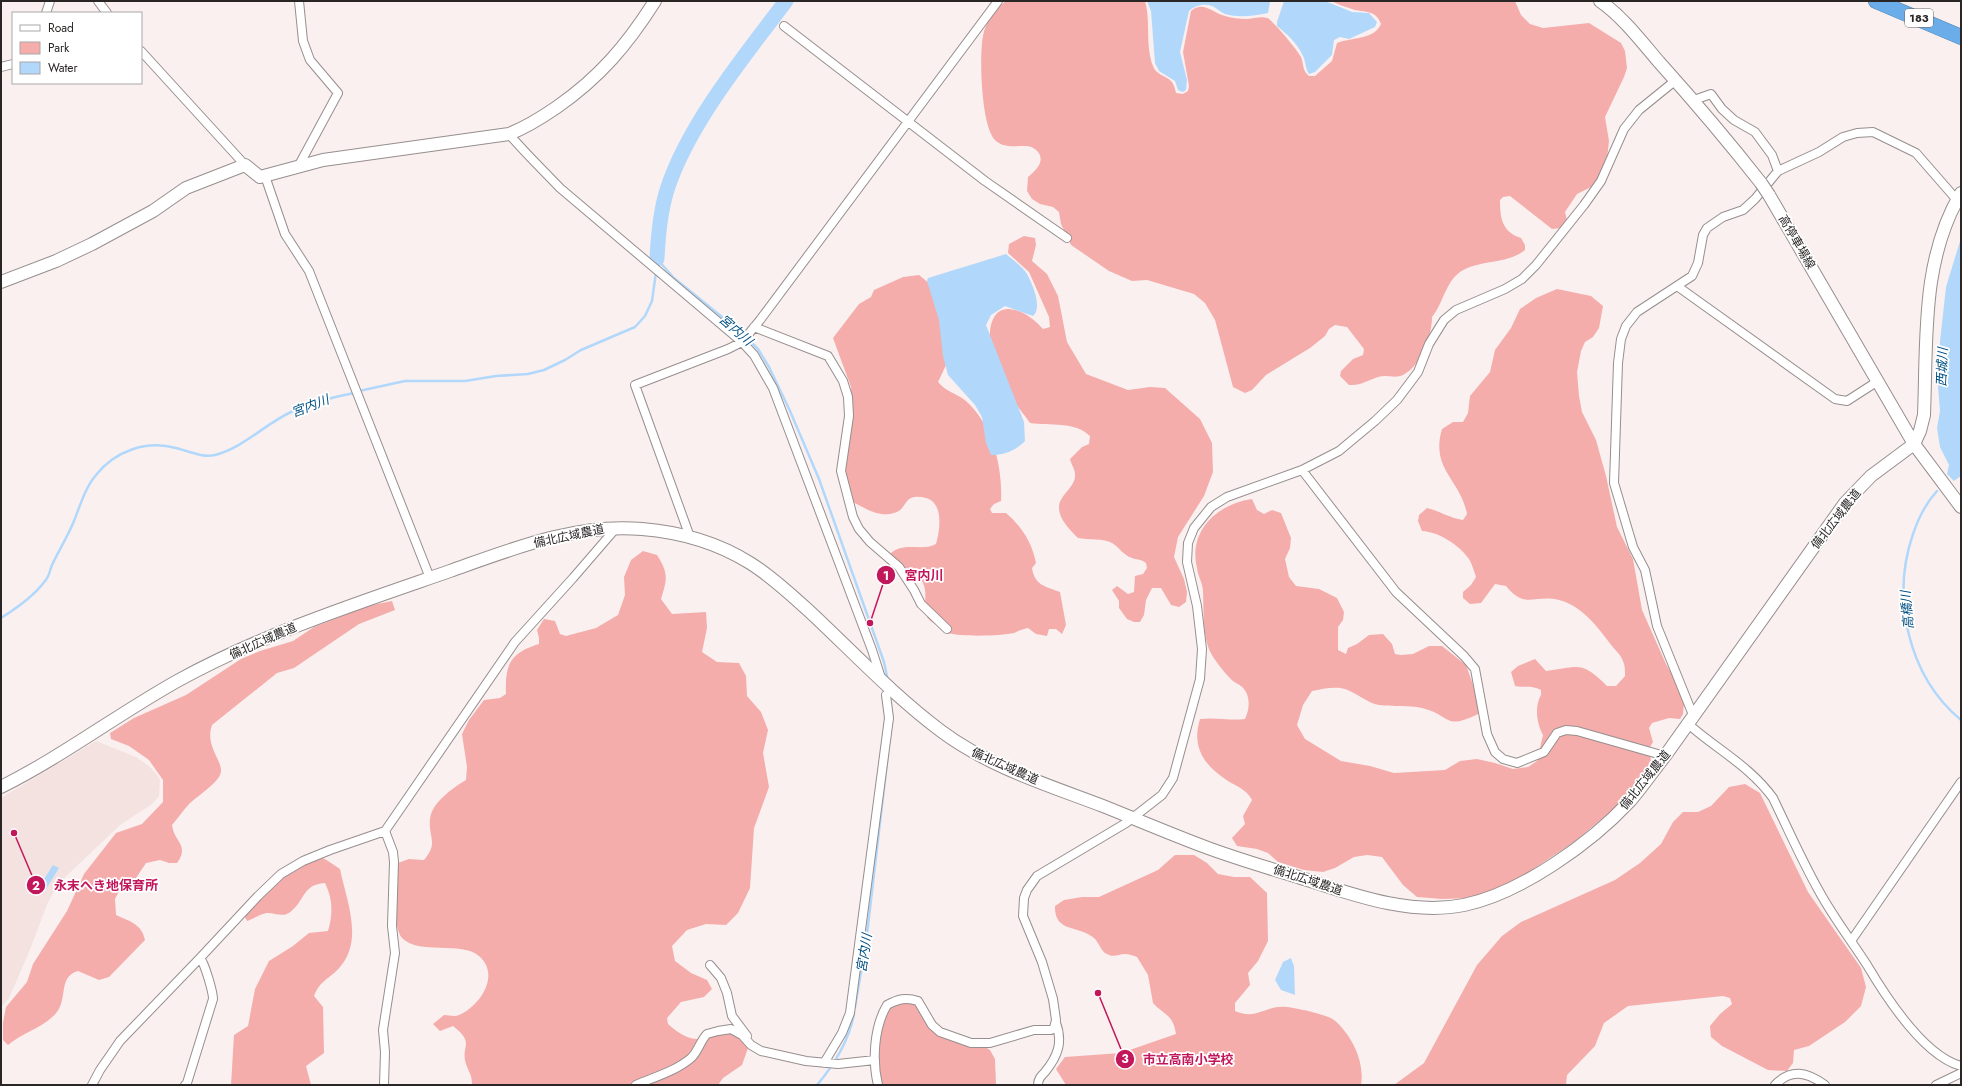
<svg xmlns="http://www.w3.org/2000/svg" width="1962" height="1086" font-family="Jost,'Noto Sans JP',sans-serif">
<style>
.built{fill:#f4e2e1}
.green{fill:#f4adab}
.water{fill:#b1d8fb}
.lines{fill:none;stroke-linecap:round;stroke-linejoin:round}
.stream{stroke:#b1d8fb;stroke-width:2.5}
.river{stroke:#b1d8fb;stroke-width:15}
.street-casing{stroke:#978e8e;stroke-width:10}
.secondary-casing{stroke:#978e8e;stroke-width:14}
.highway-casing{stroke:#547ea4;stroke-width:16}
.street{stroke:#fff;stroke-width:8}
.secondary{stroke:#fff;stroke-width:12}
.highway{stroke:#6aade8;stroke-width:15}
.secondary-bridge-casing{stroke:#978e8e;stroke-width:14;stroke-linecap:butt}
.secondary-bridge{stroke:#fff;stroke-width:12}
.labels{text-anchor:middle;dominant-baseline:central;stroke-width:3.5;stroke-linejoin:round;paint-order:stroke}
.shield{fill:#fff;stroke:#6a6767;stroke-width:1}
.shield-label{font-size:11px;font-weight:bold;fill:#2a2626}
.street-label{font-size:12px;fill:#2a2626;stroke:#fff}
.water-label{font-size:13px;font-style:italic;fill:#004f83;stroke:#fff}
.leader{fill:none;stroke:#c2185b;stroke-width:1.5}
.callout-dot{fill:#c2185b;stroke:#fff;stroke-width:1.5}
.mark-label{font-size:12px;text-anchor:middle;font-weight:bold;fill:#fff}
.callout-label{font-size:13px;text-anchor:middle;font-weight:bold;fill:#c2185b;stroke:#fff;stroke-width:3.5;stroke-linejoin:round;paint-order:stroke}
</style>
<rect width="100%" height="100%" fill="#faf0f0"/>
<path class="built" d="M 96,741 L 136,757 L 150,767 L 160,779 L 159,796 L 152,804 L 120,825 L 59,883 L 48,902 L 29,952 L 9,998 L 1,1007 L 1,798 Z"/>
<path class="green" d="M 1006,1 L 1145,1 C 1151,22 1145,46 1153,66 C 1156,75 1165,75 1171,81 C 1174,84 1175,89 1176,93 L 1183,94 L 1188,91 L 1189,86 L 1183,52 L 1191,11 C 1203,0 1213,13 1225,16 C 1231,18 1239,19 1246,19 C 1252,19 1262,16 1267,18 C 1272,19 1298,51 1301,57 C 1304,65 1302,70 1309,76 L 1315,76 L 1332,61 L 1337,43 C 1352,37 1374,40 1381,24 C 1376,9 1364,13 1352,9 C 1345,7 1338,4 1331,1 L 1515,1 L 1521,15 L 1530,24 L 1543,28 L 1589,23 L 1621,43 L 1625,51 L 1627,68 L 1624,77 L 1605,117 L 1609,141 L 1607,159 L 1595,185 L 1577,194 L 1565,212 L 1567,220 L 1561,228 L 1552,229 L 1510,196 L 1503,197 L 1500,200 C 1500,218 1502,232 1521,238 L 1525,245 L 1525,250 C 1506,265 1480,259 1460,272 C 1445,283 1443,304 1432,317 C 1432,336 1421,366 1403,375 C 1395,379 1386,374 1378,377 C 1368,380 1361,386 1349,385 L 1340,376 L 1341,371 L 1353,359 L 1363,355 L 1364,349 L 1347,327 L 1335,325 L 1329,329 L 1325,336 L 1310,348 L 1266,375 L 1252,390 L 1245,393 L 1233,387 L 1215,320 L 1205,303 L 1194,294 L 1147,280 L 1132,281 L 1109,271 L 1071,245 L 1061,224 L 1059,212 L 1053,207 L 1040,204 L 1032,199 L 1027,191 L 1028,177 C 1034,172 1046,162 1038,152 C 1028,139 1011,153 996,141 C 981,129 979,55 983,36 C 985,23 995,9 1006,1 Z
M 1024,236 L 1035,238 L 1036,245 L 1032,261 L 1047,274 L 1058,296 L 1067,342 L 1086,374 L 1128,390 L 1150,387 L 1165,388 L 1200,419 L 1212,443 L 1213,472 L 1204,496 L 1178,537 L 1174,557 L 1184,579 L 1187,592 L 1186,602 L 1179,607 L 1171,605 L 1161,588 L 1152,588 L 1146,600 L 1144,615 L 1140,622 L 1134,622 L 1127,619 L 1119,608 L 1119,601 L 1112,590 L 1117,586 L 1128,594 L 1134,592 L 1135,576 L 1143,574 L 1147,568 L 1146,563 C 1141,559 1138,560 1132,558 C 1123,555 1119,547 1112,543 C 1104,538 1088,540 1078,538 C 1069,529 1052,513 1062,498 C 1067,490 1076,484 1075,474 C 1075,469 1071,464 1070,459 L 1082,447 L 1089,444 L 1090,436 C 1075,421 1049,426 1030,423 C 1024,414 1017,407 1012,398 C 1005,388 995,359 991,347 C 988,334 990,308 1009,309 C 1023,310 1034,319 1043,329 L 1050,327 L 1049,317 L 1029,272 L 1008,253 L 1009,244 Z
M 919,275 L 930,284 L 941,317 L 947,363 L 938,382 C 946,392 956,393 966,401 C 992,424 1003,467 1001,501 L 994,504 L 990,509 L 992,513 L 1006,513 C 1021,526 1032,542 1036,563 L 1032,568 C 1035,586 1045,586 1060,592 L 1066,625 L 1062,634 L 1056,629 L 1049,629 L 1047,636 L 1036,634 L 1028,628 C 1023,629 1018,631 1014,633 C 1001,636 961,637 949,633 C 945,632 943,628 939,626 C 935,624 929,621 927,617 C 922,606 929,593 922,581 C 912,565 895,582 885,559 C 902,538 918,553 936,544 C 940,530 944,503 926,498 C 921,497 916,496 911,498 C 902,503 906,511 890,514 C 877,516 864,508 853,502 L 843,465 L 851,412 L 851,387 L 833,338 L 859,304 L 871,297 L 874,290 L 903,277 Z
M 1557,289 L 1591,296 L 1603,306 L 1599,328 L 1593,337 L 1585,342 L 1581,351 L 1577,372 L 1579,396 L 1582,412 L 1596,440 L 1606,476 L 1617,527 L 1633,559 L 1642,610 L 1666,664 L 1678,685 L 1684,703 L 1683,714 L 1680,719 L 1669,718 L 1652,723 L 1649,728 L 1653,742 L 1650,747 L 1651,764 L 1647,773 L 1633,786 L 1623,801 L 1574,842 L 1524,875 L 1501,886 L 1471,898 L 1442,899 L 1417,897 L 1403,885 L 1382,857 L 1367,855 L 1354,857 L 1335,868 L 1323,872 L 1304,870 L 1278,862 L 1268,853 L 1257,849 L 1237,846 L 1232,838 L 1245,824 L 1243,816 L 1252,800 C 1247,790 1238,787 1228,781 C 1205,766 1191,748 1200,719 C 1216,717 1230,721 1245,719 C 1250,709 1251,694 1241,686 C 1239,684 1235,683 1233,681 C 1227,676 1216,662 1212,655 C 1202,638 1204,611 1203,592 C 1203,583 1198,577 1197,568 C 1188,531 1217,504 1252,499 L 1257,510 L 1264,514 L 1272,510 L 1281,513 L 1291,538 L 1290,548 L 1285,559 L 1289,577 L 1296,586 L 1319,589 L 1337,598 L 1344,612 L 1343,620 L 1338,627 L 1338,650 L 1346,654 L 1348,648 L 1357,644 L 1369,635 L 1383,634 L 1392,644 L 1395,654 L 1401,655 L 1413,654 L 1429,646 L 1442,646 L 1466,665 L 1478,699 L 1478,714 C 1444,731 1451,715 1422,708 C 1408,705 1393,707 1379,705 C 1367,703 1357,693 1345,689 C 1335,686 1322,689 1312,691 L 1303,705 L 1297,725 L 1305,739 L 1341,761 L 1370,766 L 1394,773 L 1445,770 L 1460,761 L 1477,759 L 1495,763 L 1513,769 L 1528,767 L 1537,761 L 1543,735 C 1537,724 1534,707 1541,695 L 1541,690 C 1530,685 1526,688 1515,686 L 1511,672 L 1518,666 L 1535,659 L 1546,671 C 1579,667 1581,660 1607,686 L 1616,686 L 1625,676 C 1625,672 1625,667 1624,664 C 1622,656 1617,652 1612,646 C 1598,628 1583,606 1559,600 C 1535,594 1525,610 1506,586 L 1495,584 L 1481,603 L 1470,604 L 1463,598 L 1463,592 L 1471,585 L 1476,577 C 1474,571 1472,564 1469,559 C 1459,545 1439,532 1422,531 L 1418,521 L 1419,515 L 1427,508 C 1439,511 1450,518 1463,520 L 1467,514 C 1461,480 1430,469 1442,429 L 1453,422 L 1463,422 L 1468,413 L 1470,396 L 1490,372 L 1495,350 L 1511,328 L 1520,309 L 1536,298 Z
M 643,551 L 657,555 C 669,574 667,579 661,599 L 672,614 L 706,612 L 707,628 L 702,652 L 717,662 L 739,663 L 746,676 L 747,696 L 761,712 L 768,730 L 763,753 L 769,787 L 754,828 L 750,888 L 738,913 L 726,925 L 706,924 L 687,930 L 672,946 L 675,961 L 691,973 L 707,980 L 712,989 L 704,997 L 681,1002 L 667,1018 L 668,1024 C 696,1049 703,1036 734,1032 L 748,1048 L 742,1065 L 723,1078 L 718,1085 L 472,1085 C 472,1074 469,1073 466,1064 C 460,1045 476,1044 453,1026 L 440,1031 L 433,1024 L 444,1015 C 449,1015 455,1017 459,1015 C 480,1006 501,975 479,956 C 462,941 418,955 402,938 C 391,925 397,880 398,863 L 409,859 L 424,860 C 439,843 428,837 430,819 C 432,802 453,788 466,780 L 467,767 L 462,734 L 469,720 L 484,700 L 500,698 L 506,694 C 505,664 510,653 539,644 L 539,638 L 537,630 L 544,619 L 555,621 L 560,634 L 566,636 L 596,628 L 618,615 L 625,595 L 624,577 L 631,560 Z
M 392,601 L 395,610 L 359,624 L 294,668 L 277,673 L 212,725 C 204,748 226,763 220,775 C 216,784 198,796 190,803 C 184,809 178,818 172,825 C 174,842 190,845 177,863 L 169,863 L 160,860 L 146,863 L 136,878 L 124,882 L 115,899 L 116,915 C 129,921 142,924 145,940 L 109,977 L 99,980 L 78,971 C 58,977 68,997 57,1012 C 44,1028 23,1032 8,1045 L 3,1040 L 3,1023 L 6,1007 L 27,982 L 33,964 L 67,911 L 84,874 L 116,833 L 142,824 L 163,802 L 163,780 L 149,760 L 129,746 L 111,739 L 110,733 L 134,718 L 186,695 L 241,659 L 260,651 L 293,641 L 314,627 L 368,606 Z
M 1745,784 L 1760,793 L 1808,892 L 1861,968 L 1866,987 L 1861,1006 L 1845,1022 L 1809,1046 L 1794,1050 L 1793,1063 L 1787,1071 L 1768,1070 L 1722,1046 L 1711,1037 L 1710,1026 L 1720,1014 L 1732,1004 L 1730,998 L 1723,996 L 1628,1006 L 1604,1023 L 1595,1046 L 1567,1075 L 1566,1085 L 1394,1085 L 1424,1063 L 1477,965 L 1502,936 L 1521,922 L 1615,880 L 1640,863 L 1661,844 L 1673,822 L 1683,812 L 1698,812 L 1711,806 L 1729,787 Z
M 1175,855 L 1194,855 L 1207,863 L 1218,874 L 1234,877 L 1250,877 L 1267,893 L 1268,941 L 1258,961 L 1248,973 L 1250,985 L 1235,1003 L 1235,1011 C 1258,1021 1266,1004 1287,1007 C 1297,1008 1328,1015 1334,1020 C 1352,1035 1365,1062 1361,1085 L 1066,1085 L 1056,1069 L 1065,1057 L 1121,1053 L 1176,1034 C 1173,1014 1165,1016 1153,1003 L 1148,975 L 1137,957 C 1134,956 1129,954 1125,954 C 1118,954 1114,958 1107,954 C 1101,952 1099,942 1094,938 C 1078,925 1054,933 1055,906 L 1064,900 L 1082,897 L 1099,897 L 1158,870 Z
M 319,857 L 325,859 L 340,869 C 346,899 364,940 340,967 C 330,979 320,980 314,996 L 323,1007 L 324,1053 L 306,1066 L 311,1085 L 231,1085 L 234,1035 L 248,1026 L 255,989 L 269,961 L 293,946 L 309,933 L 328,931 C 333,914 333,899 325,883 C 302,884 305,902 289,913 C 282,917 275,913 268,913 C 262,913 253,919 247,921 L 244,915 L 284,877 Z
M 898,1001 L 912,1002 L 919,1007 L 939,1035 L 958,1043 L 982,1045 L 990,1050 L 995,1059 L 996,1085 L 881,1085 C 878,1060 874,1017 898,1001 Z"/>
<path class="water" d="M 1147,1 L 1269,1 L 1270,2 L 1268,13 C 1254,16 1239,18 1225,14 C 1220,12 1217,8 1212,6 C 1204,3 1194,6 1189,11 L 1180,52 L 1187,80 L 1186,90 L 1183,92 L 1178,90 L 1175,81 L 1159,71 L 1155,63 L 1151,11 Z
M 1284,1 L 1325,1 L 1352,12 L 1369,13 L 1377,22 L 1375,27 L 1349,39 L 1340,37 L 1334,40 L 1332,55 L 1315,72 L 1309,74 C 1305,68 1306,62 1303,56 C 1297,43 1288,35 1277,26 L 1277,22 Z
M 1961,238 L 1961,476 L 1954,481 L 1947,474 L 1949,465 L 1940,447 L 1937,428 L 1940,411 L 1938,387 L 1940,341 L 1946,287 Z
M 1006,254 C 1013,260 1022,266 1027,274 C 1032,283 1043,308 1033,316 L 1005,306 L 991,315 L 986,325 L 1024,422 L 1025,441 C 1015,451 1005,455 991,455 L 986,443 L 982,417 L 975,405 L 948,375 L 943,356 L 939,320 L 927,281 L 928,278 Z
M 53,865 L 59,868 L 43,894 L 37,890 Z
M 1291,958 L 1294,966 L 1295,995 L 1281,990 L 1275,980 L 1283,962 Z"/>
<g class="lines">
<path class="stream" d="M 657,259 L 674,278 L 743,334 L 758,349 L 769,367 L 790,411 L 819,479 L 884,662 L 888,681
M 359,391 L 405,381 L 465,381 L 496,376 L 528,374 L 544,370 L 565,360 L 581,350 L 635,327 L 645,316 L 652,301 L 656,272
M 1937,491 C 1926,503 1918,519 1913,534 C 1891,598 1908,676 1961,720
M 1,618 C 17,608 34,596 45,581 C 49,577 50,570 52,565 C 59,550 68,536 74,521 C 80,506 85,488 96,475 C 115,451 146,440 176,448 C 188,451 203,458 215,455 C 243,448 265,424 291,412 C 311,403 333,397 354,393
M 855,1007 L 866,943 L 888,754
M 817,1085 C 834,1065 849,1040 854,1014"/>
<path class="river" d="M 657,259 C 658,237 660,212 667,190 C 687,126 745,55 786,1"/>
<defs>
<path id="street" d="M 98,1 L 107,13
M 46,13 L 50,1
M 784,26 L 985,181 L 1067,238
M 141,51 L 245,165
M 1,67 L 13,64
M 1694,100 L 1711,94 L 1722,109 L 1734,120 L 1755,132 L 1772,155 L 1778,171
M 509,134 C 525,153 543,170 560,188 L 742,342 L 754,355 L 773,388 L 872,650 L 881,678
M 298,167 L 338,93 L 310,60 L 303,41 L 299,1
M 265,176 L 285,234 L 309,271 L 430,578
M 1677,286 L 1835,399 L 1847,401 L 1878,381
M 754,327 L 828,356 L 843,381 L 848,397 L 849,416 L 841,471 L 853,517 L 859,529 L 870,542 L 899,567 L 914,590 L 921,604 L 947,629
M 1302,470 L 1396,592 L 1464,656 L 1475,669 L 1487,734 L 1495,752 L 1503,759 L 1517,763 L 1544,752 L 1557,733 L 1566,730 L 1577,731 L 1665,756
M 690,537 L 635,385 L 728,349 L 742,342 L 760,320 L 998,1
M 1693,715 L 1657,626 L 1645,570 L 1633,547 L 1614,483 L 1618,363 L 1621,339 L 1626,326 L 1637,312 L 1692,276 L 1698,263 L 1703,235 L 1707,228 L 1723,217 L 1743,210 L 1755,199 L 1778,171 L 1819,152 L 1843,137 L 1857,133 L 1873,132 L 1916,153 L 1957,200
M 1687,723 C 1716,749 1750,766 1773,798 C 1788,829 1802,861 1819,891 C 1833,917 1851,940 1867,965 C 1886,997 1924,1056 1961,1066
M 1851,941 L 1961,782
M 710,965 L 721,978 L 727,993 L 732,1016 L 747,1036
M 824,1063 L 842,1033 L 850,1013 L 889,718 L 886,695
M 92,1085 L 100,1070 L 120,1041 L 200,958 L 258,896 L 281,874 L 303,861 L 330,850 L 385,831 L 515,642 L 573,578 L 617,527
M 185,1085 L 187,1083 L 213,999 C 213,992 205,964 200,958
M 384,1085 L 385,1052 L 383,1030 L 395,953 L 392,926 L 394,862 L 393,852 L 385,831
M 636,1085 C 654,1077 676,1071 691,1058 C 698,1052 700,1041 707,1034 L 718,1031 L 731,1029 L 742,1035 L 751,1045 L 761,1051 L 806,1061 L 838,1064 L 875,1060
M 878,1085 C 872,1060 874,1027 887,1005 C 898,999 906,997 918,1001 L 932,1025 L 940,1032 L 971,1043 L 990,1043 L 1034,1030 L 1051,1030 L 1054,1028 L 1056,1020 L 1053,999 L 1042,962 L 1023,916 L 1024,898 L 1027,890 L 1037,876 L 1126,823 L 1162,795 L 1173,778 L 1200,679 L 1202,649 L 1197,606 L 1187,562 L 1188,543 L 1194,528 L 1211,507 L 1227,497 L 1302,470 L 1339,451 L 1375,421 L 1397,400 L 1418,372 L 1429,344 L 1444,320 L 1456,310 L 1505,289 L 1522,279 L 1536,265 L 1584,205 L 1601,181 L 1624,129 L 1639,110 L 1676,80
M 1038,1085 C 1038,1079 1041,1076 1045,1072 C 1058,1056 1063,1042 1056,1023
M 1775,1085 C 1791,1068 1807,1072 1825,1085
M 1936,1085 L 1961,1073"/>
<path id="secondary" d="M 1600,1 C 1623,17 1641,41 1659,62 C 1694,101 1728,141 1761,183
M 1769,195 L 1914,444 L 1961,507
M 1,282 L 56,261 L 92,244 L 153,211 L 186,188 L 245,165 L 260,177 L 323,160 L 509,134 C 527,127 541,118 557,107 C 600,77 627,45 655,1
M 1,787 C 63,756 118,714 179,680 C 265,633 358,603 450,571 C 512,549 576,523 642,529 C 679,532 718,543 750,563 C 771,576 789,593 808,610 C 852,651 893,695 941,731 C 989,767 1048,785 1103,806 C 1138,820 1173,835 1208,848 C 1238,859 1268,868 1298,877 C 1351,894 1409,916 1464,905 C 1521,893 1591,843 1630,801 C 1642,787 1653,771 1665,756 L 1845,503 L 1871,476 L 1914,444 L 1920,431 L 1924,415 C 1927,340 1921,260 1961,193"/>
<path id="highway" d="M 1876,1 L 1961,37"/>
</defs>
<use href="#street" class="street-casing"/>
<use href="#secondary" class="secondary-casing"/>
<use href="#highway" class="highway-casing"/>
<use href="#street" class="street"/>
<use href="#secondary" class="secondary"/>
<use href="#highway" class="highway"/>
<defs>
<path id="secondary-bridge" d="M 1761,183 L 1769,195"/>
</defs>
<use href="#secondary-bridge" class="secondary-bridge-casing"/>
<use href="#secondary-bridge" class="secondary-bridge"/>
</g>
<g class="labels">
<rect class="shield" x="1905" y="9" width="28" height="18" rx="3"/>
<g class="shield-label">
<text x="1919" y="18">183</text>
</g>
<g class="street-label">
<text transform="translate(1797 242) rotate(60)">高停車場線</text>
<text transform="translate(1836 519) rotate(-52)">備北広域農道</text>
<text transform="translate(569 536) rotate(-12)">備北広域農道</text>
<text transform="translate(263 641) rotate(-24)">備北広域農道</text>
<text transform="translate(1005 766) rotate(24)">備北広域農道</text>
<text transform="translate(1645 780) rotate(-51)">備北広域農道</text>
<text transform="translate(1308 880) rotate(18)">備北広域農道</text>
</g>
<g class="water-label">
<text transform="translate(736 330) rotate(41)">宮内川</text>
<text transform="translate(1942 367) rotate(-88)">西城川</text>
<text transform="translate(310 406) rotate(-21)">宮内川</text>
<text transform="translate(1907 610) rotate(-95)">高橋川</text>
<text transform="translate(864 953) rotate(-81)">宮内川</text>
</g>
</g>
<path class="leader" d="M870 623L886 575M14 833L36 885M1098 993L1125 1059"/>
<g class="callout-dot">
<circle cx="870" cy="623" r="4"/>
<circle cx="14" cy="833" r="4"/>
<circle cx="1098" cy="993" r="4"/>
<circle cx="886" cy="575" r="10"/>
<circle cx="36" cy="885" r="10"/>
<circle cx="1125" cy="1059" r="10"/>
</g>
<g class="mark-label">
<text x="886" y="580">1</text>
<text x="36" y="890">2</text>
<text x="1125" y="1063">3</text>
</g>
<g class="callout-label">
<text x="924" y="580">宮内川</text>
<text x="106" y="890">永末へき地保育所</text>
<text x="1188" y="1064">市立高南小学校</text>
</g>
<rect width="1962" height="1086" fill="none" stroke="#2a2626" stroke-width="4"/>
<rect x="12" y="12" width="130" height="72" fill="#ffffff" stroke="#aaa8a8"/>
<rect x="20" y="25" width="20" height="6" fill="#ffffff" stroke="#aaa8a8"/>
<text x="48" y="32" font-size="12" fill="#2a2626">Road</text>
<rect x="20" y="42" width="20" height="12" fill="#f4adab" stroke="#aaa8a8"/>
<text x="48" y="52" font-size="12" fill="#2a2626">Park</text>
<rect x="20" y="62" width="20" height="12" fill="#b1d8fb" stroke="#aaa8a8"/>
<text x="48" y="72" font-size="12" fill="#2a2626">Water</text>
</svg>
